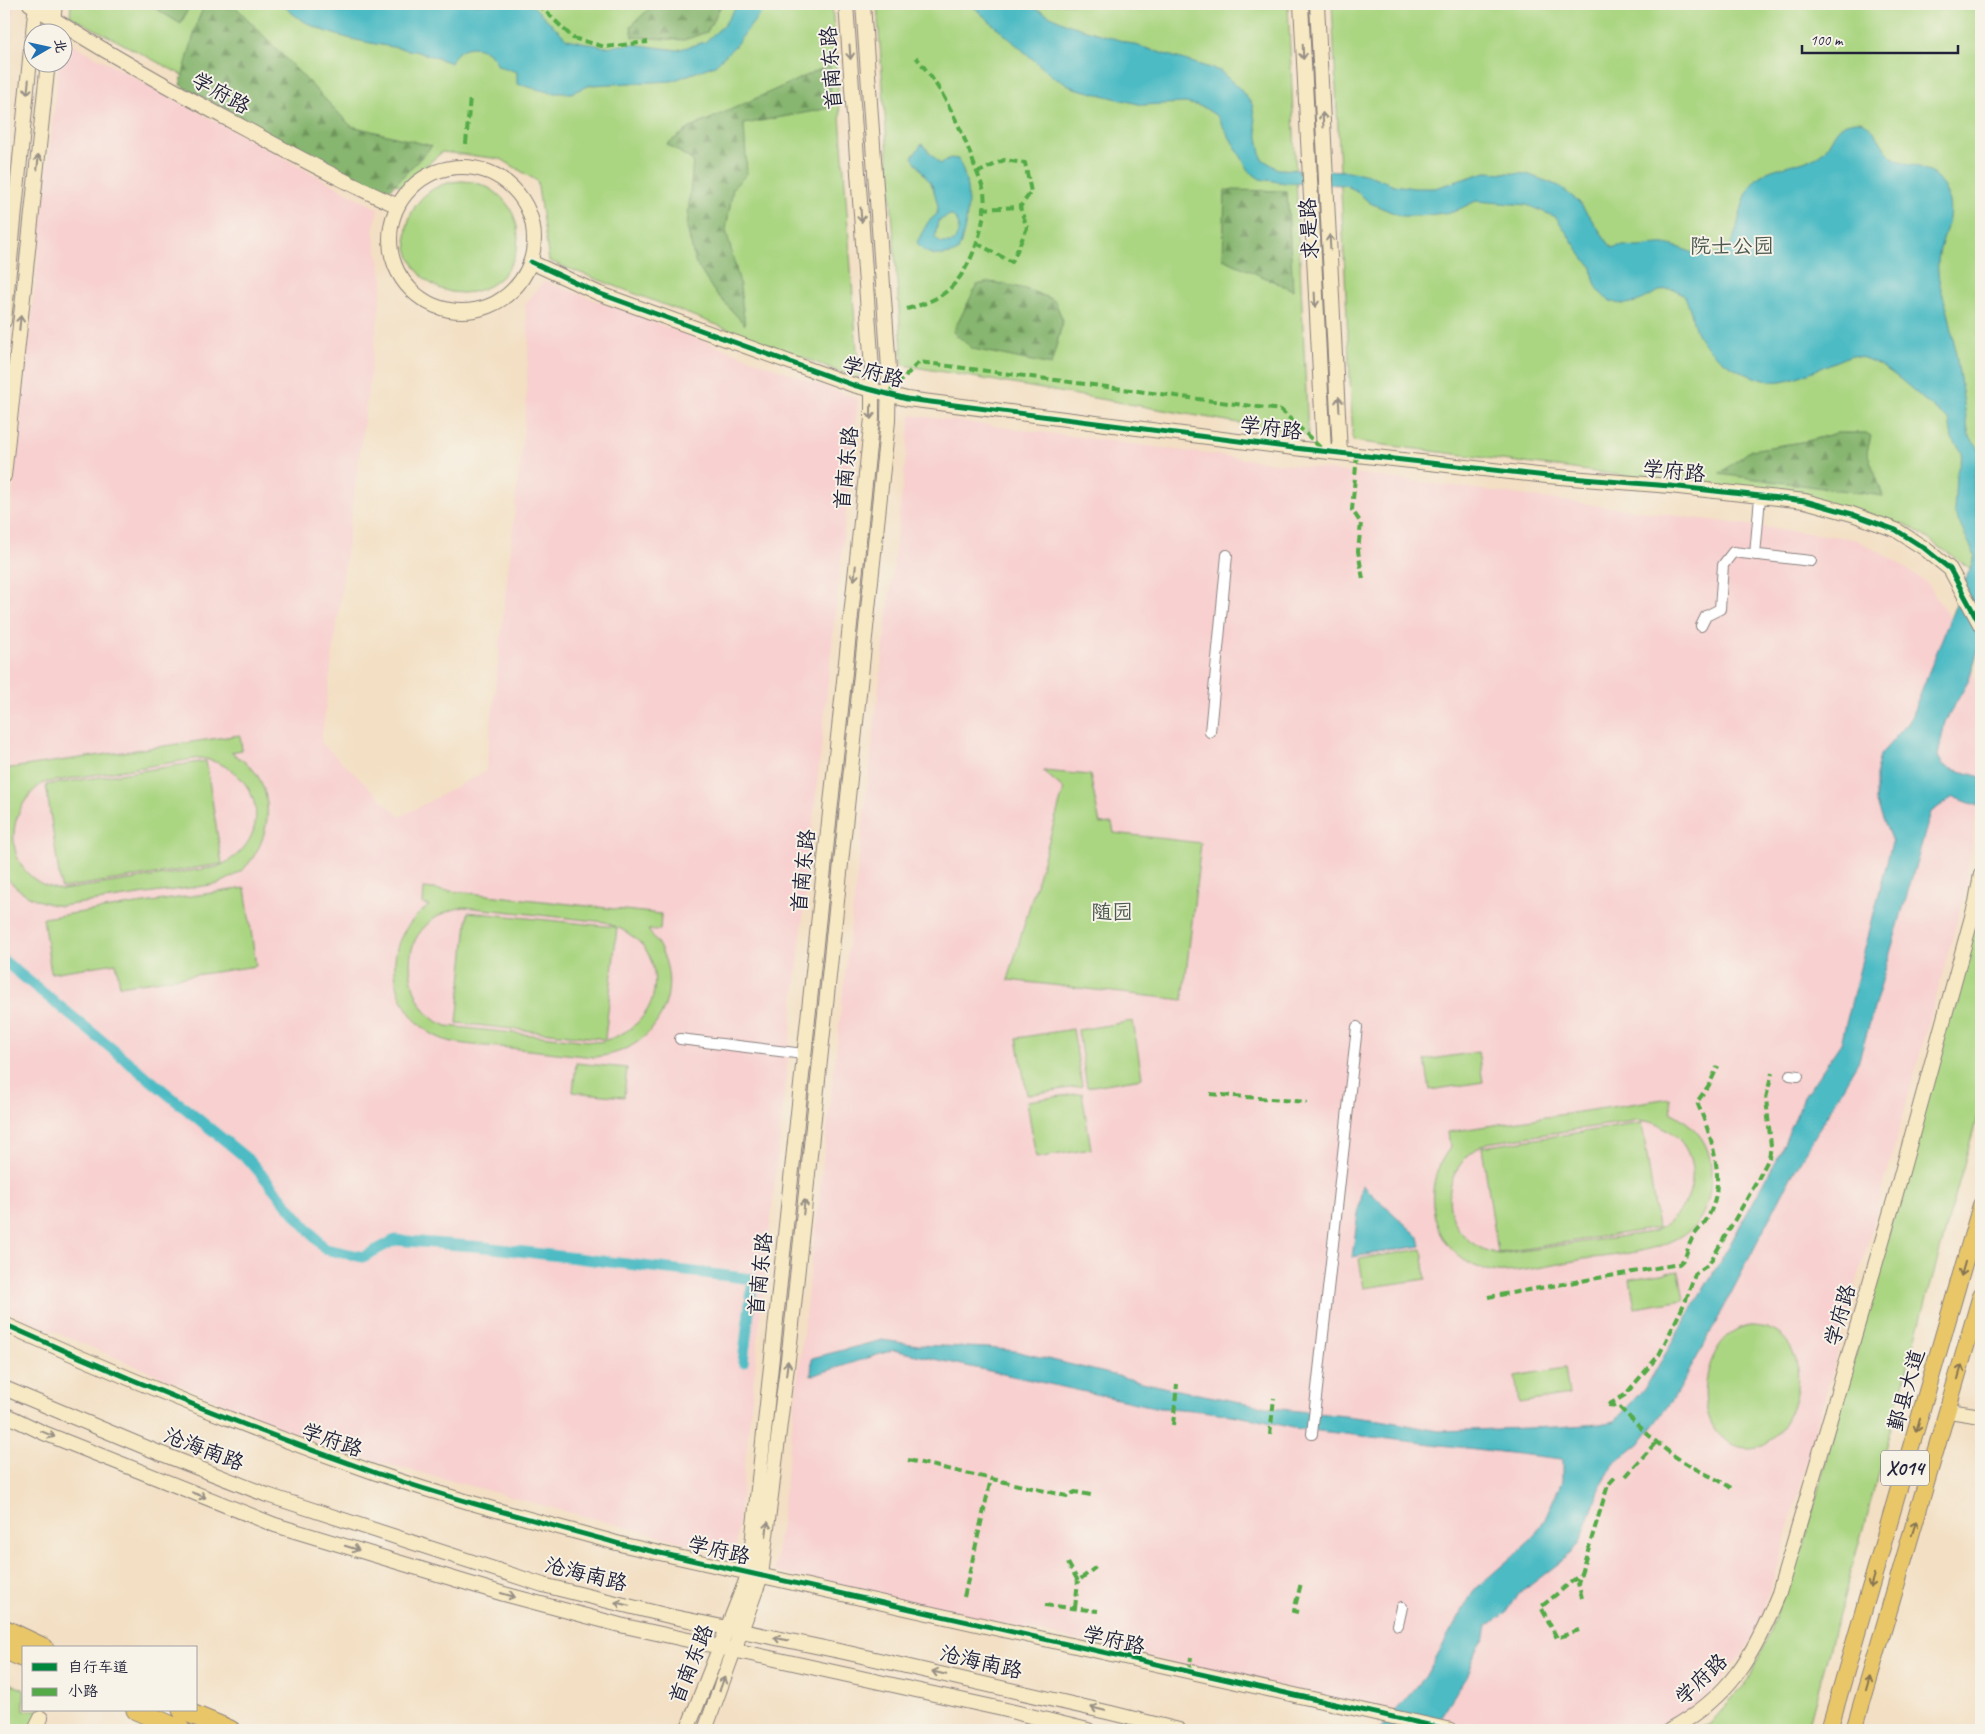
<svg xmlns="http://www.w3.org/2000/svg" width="1985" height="1734" font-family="Caveat,'LXGW WenKai TC',sans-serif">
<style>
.built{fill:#f7d0cf}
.green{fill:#aad581;stroke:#667c5e;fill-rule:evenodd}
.forest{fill:url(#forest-firs);stroke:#546c55}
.water{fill:#4dbbc4;stroke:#386e80;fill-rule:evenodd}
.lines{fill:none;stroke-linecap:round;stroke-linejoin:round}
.canal{stroke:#4dbbc4;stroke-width:11}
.street-casing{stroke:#8a807f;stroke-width:12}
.secondary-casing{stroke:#8a807f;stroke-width:16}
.primary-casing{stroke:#8a807f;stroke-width:18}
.highway-casing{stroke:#8a807f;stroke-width:21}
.street{stroke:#fff;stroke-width:10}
.secondary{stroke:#f6e9c3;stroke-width:14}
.primary{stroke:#e9c769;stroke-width:16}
.highway{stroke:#e9c769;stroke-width:19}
.quiet{stroke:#53aa46;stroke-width:4;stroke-dasharray:8 4;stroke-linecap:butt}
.cycleway-casing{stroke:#f7f3e8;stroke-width:8}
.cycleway{stroke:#00873e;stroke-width:5}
.oneway{stroke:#978f86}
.oneway2{stroke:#867452}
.labels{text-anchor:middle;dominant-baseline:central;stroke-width:4;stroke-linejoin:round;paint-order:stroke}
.shield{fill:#f7f3e8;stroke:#62616f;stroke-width:1}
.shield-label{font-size:20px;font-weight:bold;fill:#22223b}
.street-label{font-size:21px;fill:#22223b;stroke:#f7f3e8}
.park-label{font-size:21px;fill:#4b5850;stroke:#f7f3e8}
</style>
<defs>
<pattern id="forest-firs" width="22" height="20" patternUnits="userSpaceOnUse" patternTransform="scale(1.25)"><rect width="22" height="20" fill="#87b66f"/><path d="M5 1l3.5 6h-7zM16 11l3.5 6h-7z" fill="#6e945c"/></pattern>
</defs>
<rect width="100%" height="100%" fill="#f7f3e8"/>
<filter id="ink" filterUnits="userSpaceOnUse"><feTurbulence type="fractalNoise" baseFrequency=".02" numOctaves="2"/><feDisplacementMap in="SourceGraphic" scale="10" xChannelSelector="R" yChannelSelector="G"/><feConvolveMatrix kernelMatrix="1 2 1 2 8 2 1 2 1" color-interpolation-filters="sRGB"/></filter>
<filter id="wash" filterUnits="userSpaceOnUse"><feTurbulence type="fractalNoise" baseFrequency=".0096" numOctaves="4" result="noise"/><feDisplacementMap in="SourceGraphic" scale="20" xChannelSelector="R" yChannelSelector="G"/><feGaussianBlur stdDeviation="1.12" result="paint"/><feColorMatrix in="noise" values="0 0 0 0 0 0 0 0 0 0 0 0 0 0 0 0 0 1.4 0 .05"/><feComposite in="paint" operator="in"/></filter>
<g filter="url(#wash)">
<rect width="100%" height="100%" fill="#f3dfc3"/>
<path class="built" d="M 4,4 L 14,8 L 4,106 Z
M 63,39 L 378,209 L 373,231 L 383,280 L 321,742 L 400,817 L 486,771 L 526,408 L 529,337 L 525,305 L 544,281 L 858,399 L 735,1556 L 331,1449 L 4,1310 L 4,574 L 59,63 L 62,62 Z
M 911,415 L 1855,539 L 1895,561 L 1928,584 L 1970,650 L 1981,724 L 1981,780 L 1964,896 L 1781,1555 L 1760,1622 L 1749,1644 L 1720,1684 L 1689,1711 L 1654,1730 L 1473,1730 L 775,1572 Z"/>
<path class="green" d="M 71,4 L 832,4 L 859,379 L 549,261 L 537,181 L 501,159 L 442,152 L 402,186 L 379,179 L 70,16 Z
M 877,4 L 1288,4 L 1308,435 L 903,365 Z
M 1332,4 L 1976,4 L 1981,49 L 1981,585 L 1974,571 L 1911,527 L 1800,498 L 1353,441 Z
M406 237a56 56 0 1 1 112 0a56 56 0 1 1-112 0Z
M 240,735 L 242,750 L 231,752 C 239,758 249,764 255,772 C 275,799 269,838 249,863 C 241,873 229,879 218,884 L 61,906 C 37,903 19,893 4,875 L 6,788 L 4,769 ZM 200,758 C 263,768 278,841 217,867 L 62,890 C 3,881 0,813 43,783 Z
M 206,761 L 222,864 L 61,888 L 46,785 Z
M 1043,771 L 1090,775 L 1100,824 L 1112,823 L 1114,833 L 1201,843 L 1183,1000 L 1008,980 L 1064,789 Z
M 245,888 L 256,966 L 120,986 L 116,963 L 51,973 L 43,918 Z
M 424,888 L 661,914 L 660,930 L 648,930 C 692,981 662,1052 594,1057 C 566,1054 538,1051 510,1048 C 491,1046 472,1046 453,1042 C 420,1036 396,1003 395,970 C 393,943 407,921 429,906 L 423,904 ZM 464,907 L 605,922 L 616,927 L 468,912 L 457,1023 L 605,1039 L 617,927 C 625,931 633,936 639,942 C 648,950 652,961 654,973 C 659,1010 633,1035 598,1042 L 447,1026 C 441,1023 434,1021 430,1016 C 410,997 402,953 421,931 C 432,917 448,910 464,907 Z
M 1981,890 L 1981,1103 L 1807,1730 L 1694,1730 L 1710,1724 L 1752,1675 L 1803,1546 Z
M 1133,1021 L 1142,1078 L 1087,1087 L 1078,1030 Z
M 1073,1029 L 1082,1086 L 1027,1095 L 1017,1038 Z
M 1478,1052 L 1483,1082 L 1430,1090 L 1425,1060 Z
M 576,1063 L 627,1068 L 624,1097 L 573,1092 Z
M 1082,1093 L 1091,1149 L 1036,1158 L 1027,1101 Z
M 1670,1098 L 1672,1113 C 1696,1126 1712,1145 1711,1173 C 1711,1193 1706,1218 1689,1231 C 1680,1238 1669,1243 1659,1246 C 1635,1254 1609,1256 1584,1259 C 1558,1264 1532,1270 1506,1272 C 1498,1273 1490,1271 1483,1269 C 1431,1253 1418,1188 1450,1148 L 1448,1132 ZM 1639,1120 C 1704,1127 1711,1206 1652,1232 L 1500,1254 C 1439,1244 1431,1169 1487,1143 Z
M 1642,1123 L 1658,1228 L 1498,1253 L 1482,1147 Z
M 1422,1249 L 1426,1279 L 1364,1288 L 1359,1259 Z
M 1679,1271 L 1684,1300 L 1635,1308 L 1630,1279 Z
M 1749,1326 C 1837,1324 1791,1483 1727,1441 C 1694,1420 1702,1359 1728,1336 C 1734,1331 1742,1328 1749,1326 Z
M 1565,1368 L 1569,1395 L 1519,1403 L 1515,1376 Z
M 4,1680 L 24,1690 L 24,1710 L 44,1710 L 33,1730 L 4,1730 Z"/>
<path class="forest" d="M 148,4 L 190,4 L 181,24 Z
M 205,4 L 233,4 L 351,126 L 432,146 L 385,195 L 180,85 L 198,20 Z
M 654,4 L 722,4 L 707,32 L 684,40 L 633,37 L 631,26 Z
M 830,65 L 831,108 L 744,124 L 747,174 L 733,188 L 726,230 L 739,280 L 745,325 L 713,290 L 695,262 L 687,227 L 693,161 L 667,144 L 690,128 Z
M 1225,190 L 1287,191 L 1293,290 L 1223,259 Z
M 989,282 C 1013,285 1033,290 1055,301 L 1063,321 L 1051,365 L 973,349 L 953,332 L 977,285 Z
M 1837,433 L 1866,433 L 1871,436 L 1867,452 L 1883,496 L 1719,474 L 1751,450 L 1807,441 Z"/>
<path class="water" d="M 282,4 L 531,4 L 567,39 L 605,47 L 632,44 L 677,50 L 705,42 L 724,25 L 738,4 L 768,4 L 734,47 L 715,65 L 672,81 L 591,85 L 571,93 L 552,93 L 517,84 L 517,72 L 498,66 C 490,44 460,39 451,63 C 439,59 427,54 414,51 C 370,42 314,38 282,4 Z
M 970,4 L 1026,4 L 1067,24 L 1220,71 L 1240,89 L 1252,104 L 1262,159 L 1278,169 L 1348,171 L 1369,175 L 1394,185 L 1414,188 L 1435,188 L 1486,172 L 1527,174 L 1559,186 L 1579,202 L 1612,248 C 1621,244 1629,247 1638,247 C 1647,247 1655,243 1664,244 C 1684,246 1707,265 1726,250 C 1741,239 1737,192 1760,176 C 1772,167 1801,164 1817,156 C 1836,145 1830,122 1858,121 C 1875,121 1881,150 1894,158 C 1915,169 1935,165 1946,192 C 1957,218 1940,236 1938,261 C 1936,282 1946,301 1950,320 C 1957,359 1963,397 1969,436 L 1980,451 L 1974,476 L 1974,497 L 1981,538 L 1981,640 L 1969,680 L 1945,722 L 1938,756 L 1942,764 L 1949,768 L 1981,777 L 1981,807 L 1953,797 L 1931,812 L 1859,1060 L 1790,1179 L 1707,1340 L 1673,1399 L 1639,1444 L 1613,1464 L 1601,1486 L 1580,1542 L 1572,1553 L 1519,1594 L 1506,1613 L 1487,1626 L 1485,1637 L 1477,1649 L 1468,1674 L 1432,1730 L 1379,1730 L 1425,1677 L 1474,1590 L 1532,1539 L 1543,1522 L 1562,1481 L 1562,1459 L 1293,1428 C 1248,1417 1204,1409 1159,1408 L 893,1350 L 811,1376 L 812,1358 L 882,1340 L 918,1345 L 989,1348 L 1015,1351 L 1167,1388 L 1272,1408 L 1380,1420 L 1439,1431 L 1556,1427 L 1600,1424 L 1615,1421 L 1647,1385 L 1729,1246 L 1779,1155 L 1804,1097 L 1841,1043 L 1892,842 L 1876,801 L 1876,772 L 1880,755 L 1909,722 L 1975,556 L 1954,512 L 1956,475 L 1963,453 L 1952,439 L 1949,420 C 1917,398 1893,363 1852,355 C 1829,363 1805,377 1781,381 C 1755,385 1706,356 1696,331 C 1691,319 1691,298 1678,291 C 1664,284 1651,297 1639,301 C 1611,311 1593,294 1592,266 L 1584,259 L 1556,217 L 1527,205 L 1476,201 L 1453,212 L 1419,216 L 1401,216 L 1370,203 L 1355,190 L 1345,185 L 1285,183 L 1260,179 L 1250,172 L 1217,116 L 1203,107 L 1186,103 L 1142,105 L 1074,88 L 1053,77 Z
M 922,144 L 940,164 L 950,158 L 958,159 C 973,187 969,222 958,251 C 945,258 923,257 917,242 L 928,222 L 937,214 L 938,206 L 933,187 L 912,157 ZM 950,215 C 962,220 960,234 952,243 L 941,243 L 935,238 L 938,221 Z
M 1362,1185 L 1419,1237 L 1421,1246 L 1352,1257 Z"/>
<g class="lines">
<path class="canal" d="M 4,961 L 250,1161 L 325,1249 L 363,1257 L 395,1240 L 484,1247 L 753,1279 L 743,1362"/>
</g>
</g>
<g filter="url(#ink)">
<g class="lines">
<defs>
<path id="street" d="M 1755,555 L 1760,497
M 1701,626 L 1706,616 L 1720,609 L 1723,565 L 1733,552 L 1811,561
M 1210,732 L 1227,555
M 680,1039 L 804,1054
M 1790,1075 L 1798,1076
M 1312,1434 L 1357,1027
M 1398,1625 L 1402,1607"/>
<path id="secondary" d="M 30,4 C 101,50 174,91 248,130 C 297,157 346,183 398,206
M 1301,4 L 1324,451
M 1317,4 L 1340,453
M 33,32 L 36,4
M 52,32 L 55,4
M390 239a72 72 0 1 1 144 0a72 72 0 1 1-144 0Z
M 531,262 L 598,293 L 853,385 L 907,399 L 1294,448 L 1547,476 L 1670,486 L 1805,501 L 1852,514 L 1896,530 L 1924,548 L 1950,569 L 1981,626
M 4,321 L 32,39
M 4,476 L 48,62
M 4,1324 C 126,1379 250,1429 376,1473 C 458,1501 541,1522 624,1545 L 1451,1730
M 4,1388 L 152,1450 L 267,1495 L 543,1585 L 669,1616 L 844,1652 L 1111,1713 L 1179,1730
M 1949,1411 L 1981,1416
M 4,1414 L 44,1433 L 275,1525 L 504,1594 L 620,1625 L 1002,1709 L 1088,1730
M 35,1730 L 41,1718
M 687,1730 L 749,1573 L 872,418 L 872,369 L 846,4
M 705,1730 L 761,1576 L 790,1343 L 888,421 L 889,369 L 863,4
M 1670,1730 C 1731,1696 1754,1655 1779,1593 L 1895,1197 L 1976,902 L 1981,874"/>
<path id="primary" d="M 1829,1730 L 1981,1205
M 1854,1730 L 1981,1295"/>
<path id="highway" d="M 4,1629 L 44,1648
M 4,1649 L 24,1658
M 136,1710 L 181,1730
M 182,1710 L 230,1730"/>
</defs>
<use href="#street" class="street-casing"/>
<use href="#secondary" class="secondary-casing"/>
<use href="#primary" class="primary-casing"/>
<use href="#highway" class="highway-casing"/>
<use href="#street" class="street"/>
<use href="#secondary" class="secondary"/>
<use href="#primary" class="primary"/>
<use href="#highway" class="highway"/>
<path class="quiet" d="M 538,4 L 573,38 L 605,47 L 648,42
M 466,144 L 470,97
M 982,209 L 1020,207
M 976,243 L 1012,262 L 1027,228 L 1020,207 L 1031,192 L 1025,163 L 1004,160 L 977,173
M 907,309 C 921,305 937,300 948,290 C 971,271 988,222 984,192 C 982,184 978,175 975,167 C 961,126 943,90 916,57
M 888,394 L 919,362 L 1281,410 L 1324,451
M 1357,455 L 1352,510 L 1361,523 L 1358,551 L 1363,579
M 1210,1094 L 1307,1102
M 1488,1297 L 1679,1264 C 1688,1257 1686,1250 1691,1241 C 1694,1233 1702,1227 1707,1219 C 1728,1182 1712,1138 1697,1102 L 1709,1085 L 1718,1066
M 1608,1405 L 1625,1395 L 1659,1355 L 1686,1300 L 1695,1274 L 1709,1264 L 1756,1183 L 1769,1158 L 1771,1146 L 1766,1098 L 1772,1073
M 1608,1405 L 1618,1406 C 1641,1428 1665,1453 1694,1468 C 1708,1476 1717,1478 1731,1488
M 1173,1425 L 1177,1384
M 1270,1435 L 1274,1398
M 908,1460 L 1067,1496 L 1075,1492 L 1091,1495
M 1626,1476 L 1657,1441
M 1068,1563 L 1078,1581 L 1096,1567
M 964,1597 L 991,1479
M 1582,1598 L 1578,1583 L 1608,1485 L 1617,1475
M 1045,1605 L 1098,1611
M 1075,1608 L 1078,1581
M 1299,1612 L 1294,1611 L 1301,1583
M 1579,1630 L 1557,1638 L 1541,1607 L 1581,1574
M 1189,1673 L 1191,1657"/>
<defs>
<path id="cycleway" d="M 531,262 L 598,293 L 853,385 L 907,399 L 1294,448 L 1547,476 L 1670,486 L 1805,501 L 1852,514 L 1896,530 L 1924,548 L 1950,569 L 1981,626
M 4,1324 C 126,1379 250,1429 376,1473 C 458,1501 541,1522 624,1545 L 1451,1730"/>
</defs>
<use href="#cycleway" class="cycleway-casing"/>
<use href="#cycleway" class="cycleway"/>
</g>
<defs><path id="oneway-shaft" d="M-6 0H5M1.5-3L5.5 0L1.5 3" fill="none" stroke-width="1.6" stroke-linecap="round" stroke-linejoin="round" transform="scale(1.25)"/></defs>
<g class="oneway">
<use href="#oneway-shaft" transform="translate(850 52) rotate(86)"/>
<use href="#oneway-shaft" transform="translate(1303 52) rotate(88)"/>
<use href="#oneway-shaft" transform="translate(28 87) rotate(96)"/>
<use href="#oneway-shaft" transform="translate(1323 120) rotate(-94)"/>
<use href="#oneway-shaft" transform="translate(38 162) rotate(-84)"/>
<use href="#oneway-shaft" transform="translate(861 215) rotate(86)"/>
<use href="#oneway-shaft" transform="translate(1330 242) rotate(-93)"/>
<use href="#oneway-shaft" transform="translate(1315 300) rotate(87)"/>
<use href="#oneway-shaft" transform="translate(20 323) rotate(-84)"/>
<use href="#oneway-shaft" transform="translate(1339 404) rotate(-93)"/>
<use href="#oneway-shaft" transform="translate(871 412) rotate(91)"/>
<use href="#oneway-shaft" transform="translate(855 573) rotate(96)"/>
<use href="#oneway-shaft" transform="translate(804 1207) rotate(-84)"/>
<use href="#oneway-shaft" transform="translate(787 1368) rotate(-83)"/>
<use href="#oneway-shaft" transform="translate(48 1434) rotate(23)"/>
<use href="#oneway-shaft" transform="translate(199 1495) rotate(21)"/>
<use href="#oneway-shaft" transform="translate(767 1529) rotate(-83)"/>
<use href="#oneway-shaft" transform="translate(352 1548) rotate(17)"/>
<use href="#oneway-shaft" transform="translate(508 1595) rotate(16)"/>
<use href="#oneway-shaft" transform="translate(622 1604) rotate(-166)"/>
<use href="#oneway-shaft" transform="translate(781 1639) rotate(-168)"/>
<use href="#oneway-shaft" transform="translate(939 1673) rotate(-167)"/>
<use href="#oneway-shaft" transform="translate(722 1684) rotate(-70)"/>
<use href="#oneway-shaft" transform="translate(1098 1709) rotate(-167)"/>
</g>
<g class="oneway2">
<use href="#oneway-shaft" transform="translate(1963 1269) rotate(106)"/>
<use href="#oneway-shaft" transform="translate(1960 1372) rotate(-74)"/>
<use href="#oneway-shaft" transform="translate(1918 1425) rotate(106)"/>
<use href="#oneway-shaft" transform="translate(1914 1528) rotate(-73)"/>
<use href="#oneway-shaft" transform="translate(1872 1581) rotate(106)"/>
<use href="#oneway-shaft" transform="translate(1868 1683) rotate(-74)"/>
</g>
</g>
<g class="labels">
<rect class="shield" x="1881" y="1450.5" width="48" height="35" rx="4"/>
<g class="shield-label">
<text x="1905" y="1468">X014</text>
</g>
<g class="street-label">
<text transform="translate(831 68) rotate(-94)">首南东路</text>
<text transform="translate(221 93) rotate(29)">学府路</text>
<text transform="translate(1309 229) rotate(-93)">求是路</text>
<text transform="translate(873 372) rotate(16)">学府路</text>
<text transform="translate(1271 428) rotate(7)">学府路</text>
<text transform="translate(846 468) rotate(-84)">首南东路</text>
<text transform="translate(1674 471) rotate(6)">学府路</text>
<text transform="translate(803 871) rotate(-84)">首南东路</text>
<text transform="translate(760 1274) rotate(-84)">首南东路</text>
<text transform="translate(1840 1315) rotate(-74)">学府路</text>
<text transform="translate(1906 1390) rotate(-74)">鄞县大道</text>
<text transform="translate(332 1440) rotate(19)">学府路</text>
<text transform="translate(204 1449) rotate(21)">沧海南路</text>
<text transform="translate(719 1550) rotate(13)">学府路</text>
<text transform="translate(586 1574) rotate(14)">沧海南路</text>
<text transform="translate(1114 1640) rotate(13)">学府路</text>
<text transform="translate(981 1662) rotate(13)">沧海南路</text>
<text transform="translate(691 1664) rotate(-68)">首南东路</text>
<text transform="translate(1701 1679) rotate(-44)">学府路</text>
</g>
<g class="park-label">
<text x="1732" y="246">院士公园</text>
<text x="1112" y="912">随园</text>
</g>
</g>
<rect width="1985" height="1734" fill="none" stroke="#f7f3e8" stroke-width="20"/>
<rect x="22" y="1646" width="175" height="65" fill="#f7f3e8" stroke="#a29fa3"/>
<rect x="32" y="1663" width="25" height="8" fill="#00873e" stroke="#a29fa3"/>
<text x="68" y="1672" font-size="15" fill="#22223b">自行车道</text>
<rect x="32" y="1688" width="25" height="8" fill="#53aa46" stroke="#a29fa3"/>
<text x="68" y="1696" font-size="15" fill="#22223b">小路</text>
<g transform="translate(48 48) rotate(81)"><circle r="24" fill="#f7f3e8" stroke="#a29fa3"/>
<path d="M0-4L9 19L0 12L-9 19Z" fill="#1f6fb2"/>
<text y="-8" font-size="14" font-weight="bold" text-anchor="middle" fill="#22223b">北</text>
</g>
<path d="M1802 45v8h156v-8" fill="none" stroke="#22223b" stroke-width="2.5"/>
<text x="1810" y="45" font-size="15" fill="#22223b" stroke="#f7f3e8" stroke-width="4" paint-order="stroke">100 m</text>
</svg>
